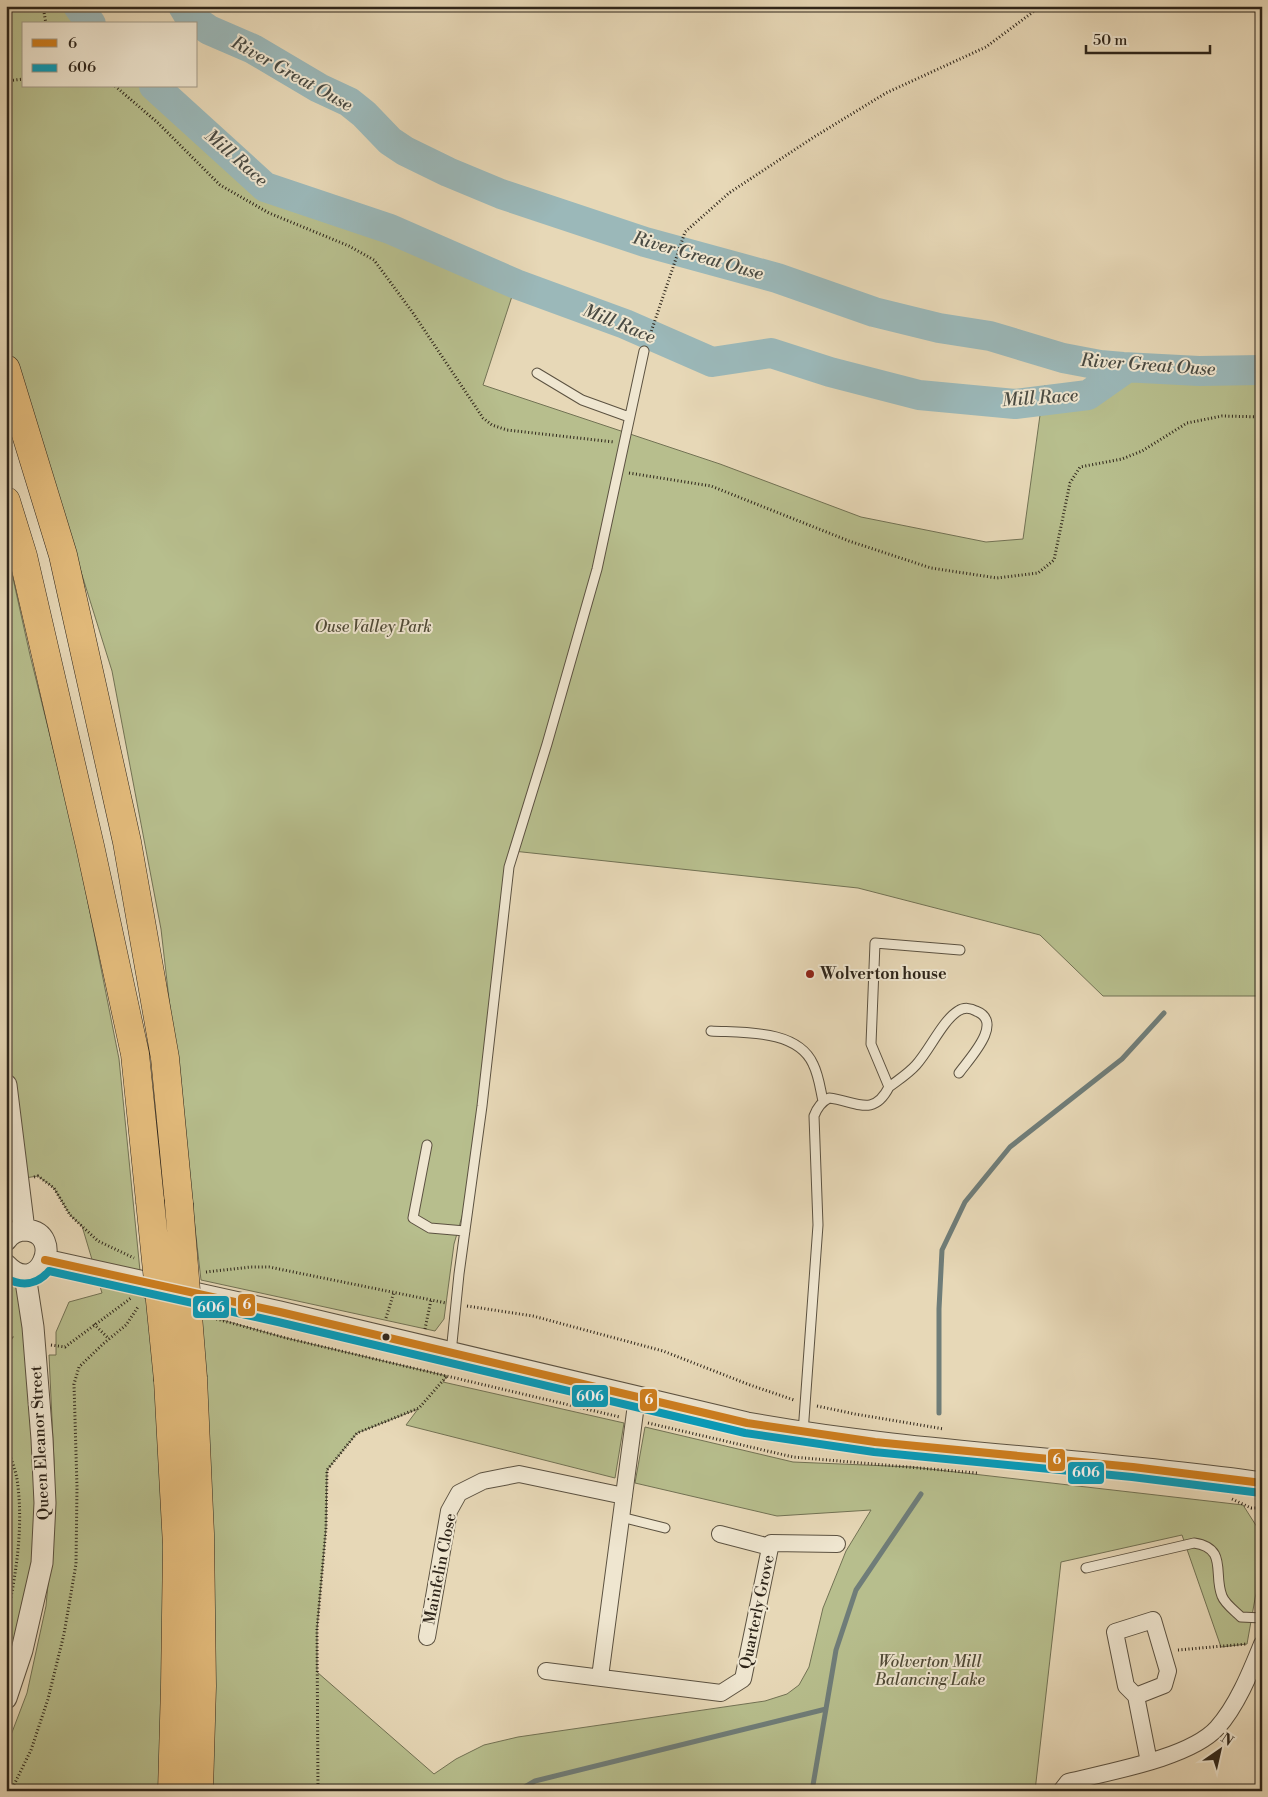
<svg xmlns="http://www.w3.org/2000/svg" width="1268" height="1797" font-family="'Libre Bodoni',serif">
<style>
.green{fill:#b7be8d;stroke:#727254}
.lines{fill:none;stroke-linecap:round;stroke-linejoin:round}
.stream{stroke:#6f7d79;stroke-width:5}
.river{stroke:#9bb8b9;stroke-width:30}
.service-casing{stroke:#5c5241;stroke-width:11}
.minor-casing{stroke:#5c5241;stroke-width:18}
.tertiary-casing{stroke:#5c5241;stroke-width:23}
.trunk-casing{stroke:#2e251a;stroke-width:29}
.path{stroke:#2e251a;stroke-width:3;stroke-dasharray:1 2.5;stroke-linecap:butt}
.service{stroke:#efe6d0;stroke-width:9}
.minor{stroke:#efe6d0;stroke-width:16}
.tertiary{stroke:#efe6d0;stroke-width:21}
.trunk{stroke:#e4bc7c;stroke-width:28}
.trunk-bridge-casing{stroke:#2e251a;stroke-width:29;stroke-linecap:butt}
.trunk-bridge{stroke:#e4bc7c;stroke-width:28}
.bus-1-casing{stroke:#efe6d0;stroke-width:11}
.bus-2-casing{stroke:#efe6d0;stroke-width:11}
.bus-1{stroke:#ce7e1e;stroke-width:8}
.bus-2{stroke:#059cbc;stroke-width:8}
.poi-dot{fill:#8f2418;stroke:#efe6d0;stroke-width:2}
.bus-dot{fill:#2e251a;stroke:#efe6d0;stroke-width:2}
.labels{text-anchor:middle;dominant-baseline:central;stroke-width:4;stroke-linejoin:round;paint-order:stroke}
.park-label{font-size:16px;font-style:italic;fill:#504b37;stroke:#efe6d0}
.poi-label{font-size:16px;font-weight:bold;fill:#2e251a;stroke:#efe6d0;text-anchor:start}
.street-label{font-size:16px;fill:#2e251a;stroke:#efe6d0}
.water-label{font-size:18px;font-style:italic;fill:#494a42;stroke:#efe6d0}
.line-badge{stroke:#efe6d0;stroke-width:2}
.badge-label{font-size:14px;text-anchor:middle;font-weight:bold;fill:#fff}
</style>
<rect width="100%" height="100%" fill="#e7d8b7"/>
<filter id="stains"><feTurbulence type="fractalNoise" baseFrequency=".004" numOctaves="4"/><feColorMatrix values="0 0 0 0 .2 0 0 0 0 .09 0 0 0 0 .02 0 0 0 .5 -.17"/></filter>
<radialGradient id="worn" r=".72"><stop offset=".6" stop-color="#630" stop-opacity="0"/><stop offset="1" stop-color="#630" stop-opacity=".3"/></radialGradient>
<path class="green" d="M 6,6 L 78,6 L 91,24 L 24,24 L 24,86 L 154,86 L 265,187 L 390,229 L 516,284 L 483,385 L 720,464 L 861,517 L 986,542 L 1023,539 L 1044,386 L 1088,385 L 1262,356 L 1262,996 L 1103,996 L 1040,935 L 858,888 L 513,851 L 470,1189 L 454,1244 L 444,1319 L 435,1331 L 201,1280 L 161,929 L 112,671 L 57,495 L 6,340 Z
M 6,547 L 30,655 L 75,837 L 119,1059 L 142,1291 L 144,1292 L 144,1298 L 286,1338 L 447,1376 L 443,1382 L 624,1423 L 615,1478 L 406,1425 L 418,1409 L 357,1433 L 327,1470 L 326,1528 L 317,1629 L 317,1672 L 434,1774 L 456,1759 L 484,1745 L 518,1737 L 765,1701 L 787,1694 L 799,1685 L 809,1667 L 823,1608 L 846,1551 L 871,1510 L 777,1516 L 635,1483 L 645,1427 L 793,1462 L 912,1467 L 1243,1505 L 1257,1527 L 1256,1593 L 1247,1644 L 1221,1647 L 1182,1535 L 1061,1562 L 1035,1791 L 6,1791 L 6,1748 L 27,1693 L 46,1606 L 52,1540 L 54,1462 L 49,1355 L 56,1355 L 56,1332 L 69,1302 L 102,1293 L 82,1226 L 70,1215 L 54,1188 L 38,1176 L 18,1179 L 24,1230 L 6,1240 Z
M 6,1265 L 20,1274 L 45,1503 L 6,1698 Z"/>
<g class="lines">
<path class="stream" d="M 939,1413 L 939,1309 L 942,1250 L 965,1202 L 1010,1147 L 1122,1059 L 1164,1013
M 518,1791 L 535,1781 L 826,1709
M 812,1791 L 836,1650 L 856,1590 L 921,1494"/>
<path class="river" d="M 78,6 L 91,24
M 183,6 L 189,16 L 209,30 L 253,49 L 319,88 L 349,102 L 364,114 L 390,141 L 405,151 L 448,172 L 501,194 L 645,242 L 777,278 L 874,312 L 939,328 L 990,336 L 1063,358 L 1100,365 L 1123,367 L 1199,371 L 1262,370
M 154,86 L 265,187 L 390,229 L 516,284 L 625,324 L 712,362 L 771,353 L 830,372 L 919,395 L 1015,404 L 1088,395 L 1125,369"/>
<defs>
<path id="service" d="M 537,373 L 582,400 L 629,417
M 711,1031 C 743,1033 797,1029 813,1064 C 819,1076 820,1088 823,1101
M 889,1087 C 898,1080 908,1074 916,1065 C 929,1051 943,1020 958,1011 C 964,1007 971,1008 976,1011 C 1005,1022 969,1059 959,1073
M 427,1145 L 413,1218 L 430,1228 L 465,1231
M 451,1353 L 459,1274 L 482,1106 L 509,867 L 547,744 L 597,569 L 644,351
M 803,1433 L 818,1225 L 814,1116 C 817,1108 821,1102 829,1098 C 856,1101 873,1118 889,1087 L 871,1044 L 875,943 L 960,950
M 621,1517 L 665,1528
M 1086,1568 L 1194,1543 C 1228,1548 1213,1574 1222,1596 C 1225,1604 1235,1611 1241,1617 L 1262,1618
M 1260,1791 L 1262,1790"/>
<path id="minor" d="M 720,1534 L 770,1547
M 427,1637 L 449,1511 L 459,1493 L 483,1481 L 519,1474 L 624,1496
M 546,1671 L 721,1693 L 743,1679 L 771,1543 L 837,1544
M 600,1677 L 637,1397
M 1136,1696 L 1164,1685 L 1168,1671 L 1153,1620 L 1115,1632 L 1126,1686 L 1136,1696 L 1149,1762
M 1061,1791 L 1068,1782 C 1108,1772 1190,1758 1217,1728 C 1237,1706 1251,1671 1262,1644"/>
<path id="tertiary" d="M 6,1085 L 24,1230
M 6,1240 C 10,1234 18,1230 26,1230 C 66,1233 39,1300 6,1265
M 45,1260 L 280,1312 L 747,1423 C 917,1454 1091,1458 1262,1483
M 6,1698 L 22,1650 L 42,1563 L 45,1503 L 42,1439 L 33,1327 L 25,1275"/>
<path id="trunk" d="M 6,369 L 63,555 L 127,842 L 165,1058 L 179,1204
M 6,501 L 23,556 L 90,846 L 135,1054 L 150,1201
M 193,1378 L 200,1534 L 202,1686 L 199,1791
M 168,1380 L 177,1546 L 175,1686 L 172,1791"/>
</defs>
<use href="#service" class="service-casing"/>
<use href="#minor" class="minor-casing"/>
<use href="#tertiary" class="tertiary-casing"/>
<use href="#trunk" class="trunk-casing"/>
<path class="path" d="M 43,6 L 46,24
M 6,81 L 24,79
M 115,86 L 158,123 L 220,185 L 269,213 L 349,246 L 374,260 L 413,313 L 483,418 L 492,425 L 507,430 L 614,442
M 648,341 L 685,232 L 729,193 L 814,137 L 886,93 L 986,47 L 1041,6
M 629,473 L 711,486 L 849,541 L 931,568 L 997,578 L 1038,573 L 1054,560 L 1070,483 L 1080,467 L 1122,459 L 1142,451 L 1187,423 L 1222,416 L 1262,417
M 34,1177 L 38,1176 L 54,1188 L 70,1215 L 98,1241 L 134,1258
M 206,1272 L 251,1267 L 269,1267 L 446,1303
M 467,1306 L 533,1316 L 663,1351 L 750,1385 L 794,1400
M 213,1318 L 286,1338 L 620,1417
M 386,1318 L 394,1292
M 94,1324 L 109,1339
M 425,1329 L 431,1300
M 6,1334 L 13,1338
M 51,1345 L 65,1347 L 131,1298
M 817,1406 L 855,1414 L 944,1429
M 648,1423 L 793,1457 L 977,1473
M 6,1445 C 10,1456 15,1468 17,1479 C 24,1527 16,1575 6,1622
M 1232,1499 L 1251,1508 L 1262,1508
M 1178,1650 L 1246,1644
M 11,1791 L 31,1750 L 48,1699 L 64,1634 L 76,1564 L 77,1487 L 74,1384 L 79,1367 L 103,1344 L 126,1325 L 138,1307
M 318,1791 L 317,1629 L 326,1528 L 327,1470 L 357,1433 L 419,1408 L 447,1376"/>
<use href="#service" class="service"/>
<use href="#minor" class="minor"/>
<use href="#tertiary" class="tertiary"/>
<use href="#trunk" class="trunk"/>
<defs>
<path id="trunk-bridge" d="M 150,1201 L 168,1380
M 179,1204 L 193,1378"/>
</defs>
<use href="#trunk-bridge" class="trunk-bridge-casing"/>
<use href="#trunk-bridge" class="trunk-bridge"/>
<defs>
<path id="bus-1" d="M 45,1260 L 280,1312 L 747,1423 L 875,1442 L 1133,1467 L 1262,1483"/>
<path id="bus-2" d="M 6,1278 C 22,1287 37,1285 49,1271 L 278,1322 L 745,1433 L 874,1452 L 1132,1477 L 1261,1493"/>
</defs>
<use href="#bus-1" class="bus-1-casing"/>
<use href="#bus-2" class="bus-2-casing"/>
<use href="#bus-1" class="bus-1"/>
<use href="#bus-2" class="bus-2"/>
</g>
<circle class="poi-dot" cx="810" cy="974" r="5"/>
<circle class="bus-dot" cx="386" cy="1337" r="4.5"/>
<g class="labels">
<g class="park-label">
<text x="373" y="627">Ouse Valley Park</text>
<text x="930" y="1662">Wolverton Mill<tspan x="930" dy="18">Balancing Lake</tspan></text>
</g>
<g class="poi-label">
<text x="820" y="974">Wolverton house</text>
</g>
<g class="street-label">
<text transform="translate(40 1443) rotate(-93)">Queen Eleanor Street</text>
<text transform="translate(440 1569) rotate(-79)">Mainfelin Close</text>
<text transform="translate(757 1612) rotate(-78)">Quarterly Grove</text>
</g>
<g class="water-label">
<text transform="translate(292 74) rotate(29)">River Great Ouse</text>
<text transform="translate(236 158) rotate(41)">Mill Race</text>
<text transform="translate(698 256) rotate(16)">River Great Ouse</text>
<text transform="translate(619 324) rotate(22)">Mill Race</text>
<text transform="translate(1148 365) rotate(4)">River Great Ouse</text>
<text transform="translate(1040 398) rotate(-4)">Mill Race</text>
</g>
</g>
<g class="line-badge">
<rect x="237" y="1293" width="19" height="24" rx="5" fill="#ce7e1e"/>
<rect x="192" y="1295" width="38" height="24" rx="5" fill="#059cbc"/>
<rect x="571" y="1384" width="38" height="24" rx="5" fill="#059cbc"/>
<rect x="639" y="1388" width="19" height="24" rx="5" fill="#ce7e1e"/>
<rect x="1047" y="1448" width="19" height="24" rx="5" fill="#ce7e1e"/>
<rect x="1067" y="1461" width="38" height="24" rx="5" fill="#059cbc"/>
</g>
<g class="badge-label">
<text x="247" y="1309">6</text>
<text x="211" y="1312">606</text>
<text x="590" y="1401">606</text>
<text x="649" y="1404">6</text>
<text x="1057" y="1464">6</text>
<text x="1086" y="1477">606</text>
</g>
<rect width="1268" height="1797" fill="none" stroke="#e7d8b7" stroke-width="25"/>
<rect x="8" y="8" width="1253" height="1782" fill="none" stroke="#2e251a" stroke-width="2.5"/>
<rect x="12" y="12" width="1243" height="1772" fill="none" stroke="#2e251a"/>
<rect x="22" y="22" width="175" height="65" fill="#efe6d0" stroke="#a29987"/>
<rect x="32" y="39" width="25" height="8" fill="#ce7e1e" stroke="#a29987"/>
<text x="68" y="48" font-size="15" fill="#2e251a">6</text>
<rect x="32" y="64" width="25" height="8" fill="#059cbc" stroke="#a29987"/>
<text x="68" y="72" font-size="15" fill="#2e251a">606</text>
<g transform="translate(1220 1750) rotate(34)" stroke="#efe6d0" stroke-width="4" paint-order="stroke">
<path d="M0-4L9 19L0 12L-9 19Z" fill="#2e251a"/>
<text y="-8" font-size="14" font-weight="bold" text-anchor="middle" fill="#2e251a">N</text>
</g>
<path d="M1086 45v8h124v-8" fill="none" stroke="#2e251a" stroke-width="2.5"/>
<text x="1093" y="45" font-size="15" fill="#2e251a" stroke="#efe6d0" stroke-width="4" paint-order="stroke">50 m</text>
<rect width="100%" height="100%" filter="url(#stains)"/>
<rect width="100%" height="100%" fill="url(#worn)"/>
</svg>
